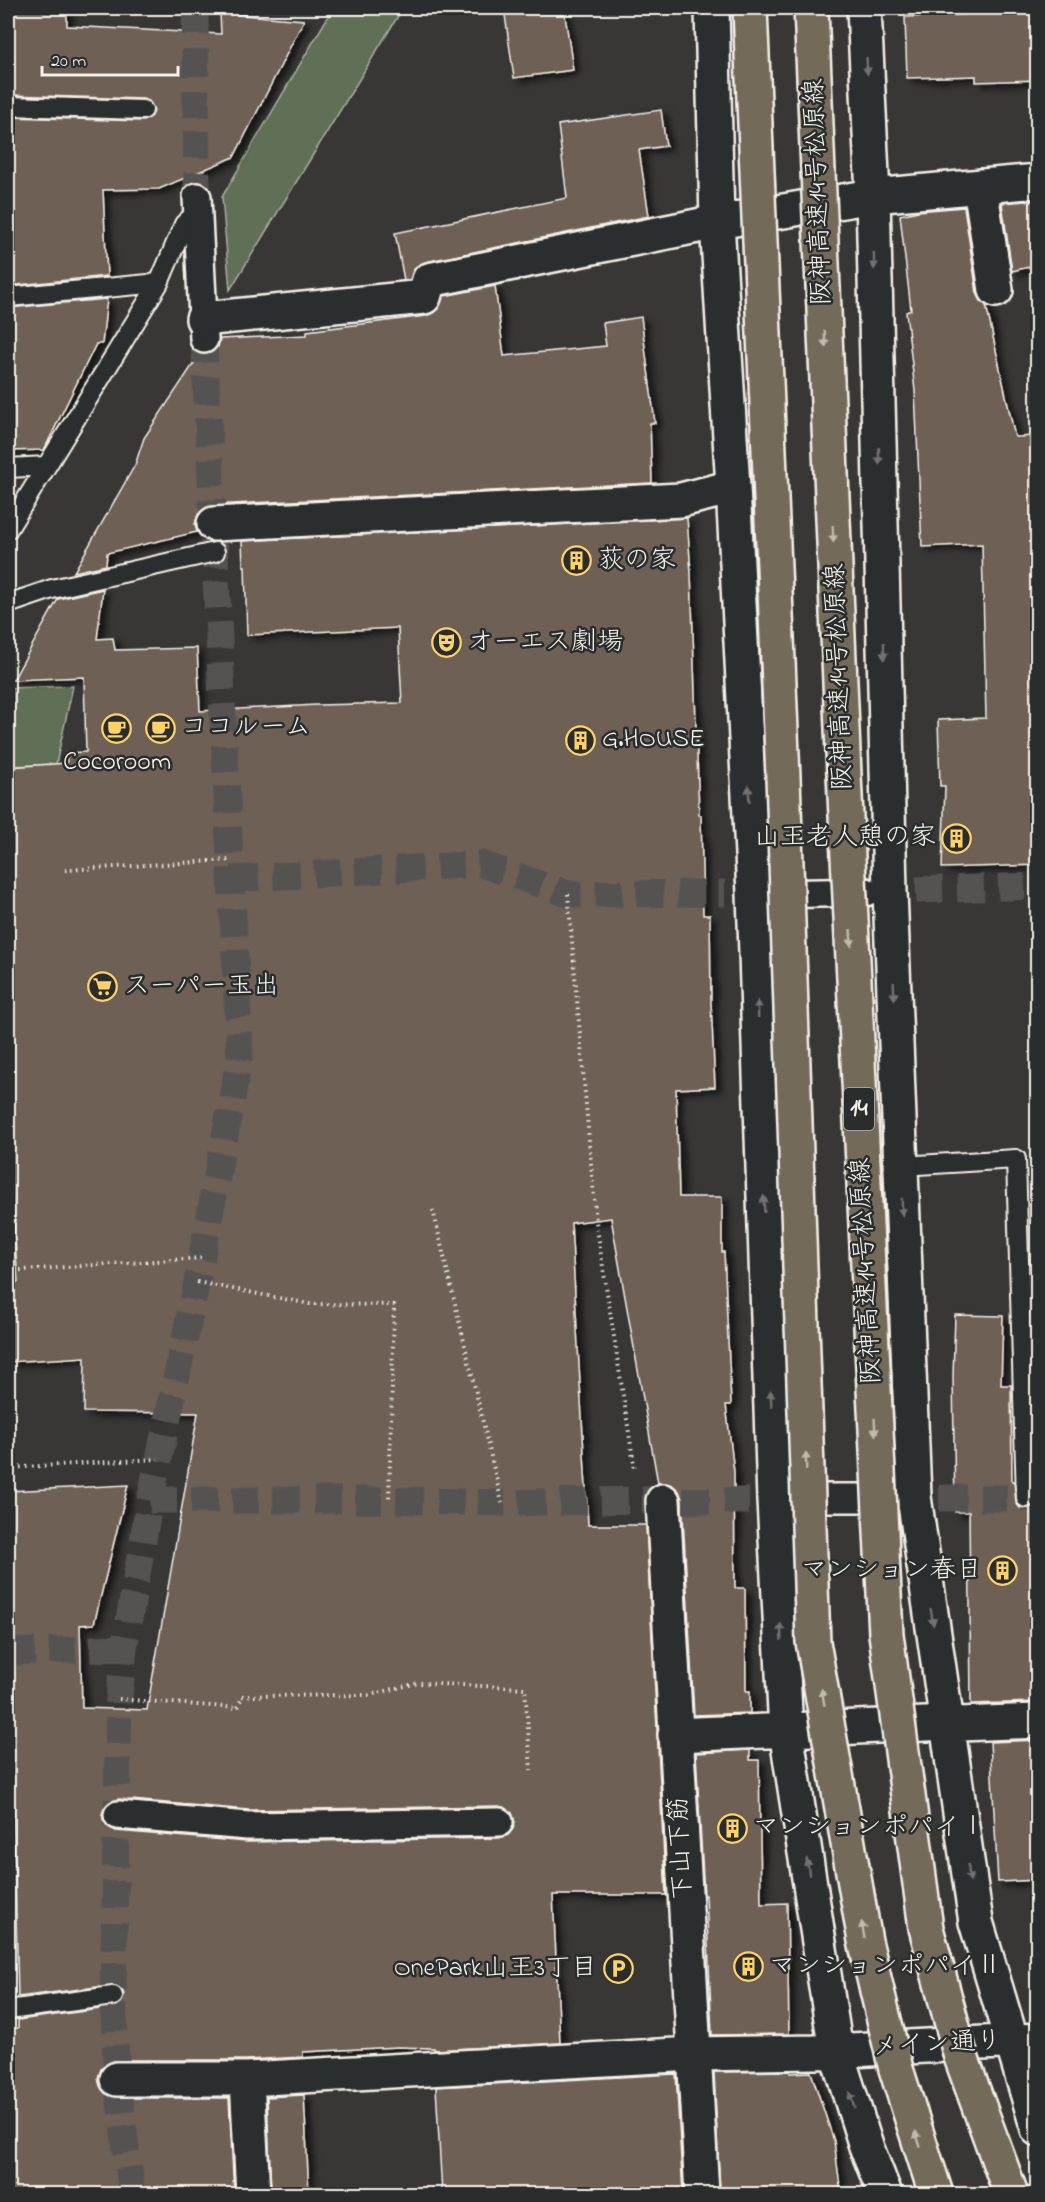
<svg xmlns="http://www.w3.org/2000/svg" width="1045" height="2202" font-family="'Indie Flower','Klee One',sans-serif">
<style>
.green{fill:#616f57;stroke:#aab0a0;stroke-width:1.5}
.building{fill:#6e6154;stroke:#f4f1e8;stroke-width:1.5;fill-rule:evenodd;filter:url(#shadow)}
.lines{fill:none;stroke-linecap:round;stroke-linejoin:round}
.pedestrian-tunnel{stroke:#545351;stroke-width:27;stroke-dasharray:27 14;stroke-linecap:butt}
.service-casing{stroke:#f4f1e8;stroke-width:22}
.pedestrian-casing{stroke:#f4f1e8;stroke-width:32}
.minor-casing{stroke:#f4f1e8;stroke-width:38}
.path{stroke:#f4f1e8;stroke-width:4;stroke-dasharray:1.5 4.5;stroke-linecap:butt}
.service{stroke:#2a2d2e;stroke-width:18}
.pedestrian{stroke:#2a2d2e;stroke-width:27}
.minor{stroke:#2a2d2e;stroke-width:33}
.motorway-bridge-casing{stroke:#f4f1e8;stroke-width:38;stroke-linecap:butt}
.motorway-bridge{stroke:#736b5a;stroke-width:33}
.oneway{fill:#71726f}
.oneway2{fill:#c0bbaf}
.labels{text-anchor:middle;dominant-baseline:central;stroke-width:5;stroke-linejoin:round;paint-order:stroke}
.shield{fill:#2a2d2e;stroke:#b7b6b0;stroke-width:1.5}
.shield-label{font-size:24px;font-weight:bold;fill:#f4f1e8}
.street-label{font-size:26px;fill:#f4f1e8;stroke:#2a2d2e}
.poi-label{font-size:26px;fill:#f4f1e8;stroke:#2a2d2e;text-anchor:start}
</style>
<defs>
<filter id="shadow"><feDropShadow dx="6" dy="4" stdDeviation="3" flood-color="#0009"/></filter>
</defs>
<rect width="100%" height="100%" fill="#383736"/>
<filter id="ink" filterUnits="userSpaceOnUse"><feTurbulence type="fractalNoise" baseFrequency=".0167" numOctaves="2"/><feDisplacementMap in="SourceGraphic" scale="12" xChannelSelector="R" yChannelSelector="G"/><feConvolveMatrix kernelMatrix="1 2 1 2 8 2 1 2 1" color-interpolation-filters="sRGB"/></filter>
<g filter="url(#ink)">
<path class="green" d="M 333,8 L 403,8 L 230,290 L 222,197 Z
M 73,686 L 56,764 L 8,766 L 8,688 Z"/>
<path class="building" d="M 12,8 L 67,8 L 67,26 L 221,34 L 220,13 L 304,20 L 234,157 L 159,189 L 103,190 L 107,276 L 8,286 L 8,117 L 143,121 L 152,116 L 154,110 L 149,101 L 143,99 L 8,95 L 8,17 L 11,17 Z
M 504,8 L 564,8 L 573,70 L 514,78 Z
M 1038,8 L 1038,80 L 976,82 L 976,76 L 907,78 L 905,17 L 976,14 L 976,11 Z
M 661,110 L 666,146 L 639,150 L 649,216 L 425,262 L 416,267 L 410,280 L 404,280 L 395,233 L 567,198 L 558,125 Z
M 1038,200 L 1038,265 L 1012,271 L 1002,203 Z
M 964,207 L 977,293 L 981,301 L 986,305 L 1015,437 L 1038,436 L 1038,865 L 942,868 L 945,786 L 940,786 L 938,720 L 986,718 L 982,544 L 922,547 L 915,391 L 906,312 L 911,310 L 900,215 L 918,211 Z
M 495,286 L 504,356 L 606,346 L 603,323 L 641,317 L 655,423 L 650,423 L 652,483 L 213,505 L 204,508 L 198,515 L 195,524 L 197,532 L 107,553 L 106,565 L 74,572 L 135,465 L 144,438 L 200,354 L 205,355 L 213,352 L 218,347 L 220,339 L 307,335 L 307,331 L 426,316 L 436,311 L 444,296 Z
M 107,299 L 102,344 L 96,344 L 44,450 L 8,451 L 8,308 Z
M 687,518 L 691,573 L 699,815 L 701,815 L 703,915 L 710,915 L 711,1002 L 715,1087 L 676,1089 L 679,1197 L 722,1197 L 722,1252 L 724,1252 L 731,1405 L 726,1405 L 734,1472 L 735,1588 L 745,1588 L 746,1691 L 750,1691 L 750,1713 L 694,1715 L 682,1499 L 679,1491 L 672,1485 L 658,1483 L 611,1218 L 571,1223 L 588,1525 L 646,1525 L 666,1895 L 553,1895 L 560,2043 L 435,2050 L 434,2048 L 397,2047 L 303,2052 L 303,2057 L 246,2060 L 117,2060 L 108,2063 L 101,2069 L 98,2078 L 101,2088 L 107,2095 L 116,2098 L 229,2098 L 234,2194 L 8,2194 L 8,2029 L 18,2028 L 18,2020 L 115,2007 L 120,2004 L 124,1995 L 122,1989 L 112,1985 L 18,1997 L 9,1629 L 8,1629 L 8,1491 L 128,1485 L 94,1624 L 80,1625 L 82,1708 L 147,1710 L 198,1413 L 84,1412 L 85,1357 L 8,1362 L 8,1282 L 18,1282 L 8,1144 L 8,767 L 67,763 L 66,753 L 86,752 L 84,677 L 13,680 L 58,599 L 103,589 L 97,639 L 113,638 L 115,650 L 197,648 L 200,711 L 317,705 L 402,703 L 398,628 L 247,635 L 245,566 L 243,566 L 242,541 ZM 119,1799 L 249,1810 L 499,1806 L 506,1808 L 512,1813 L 515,1822 L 513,1829 L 508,1835 L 499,1838 L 247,1842 L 116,1831 L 110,1828 L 104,1822 L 102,1814 L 105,1806 L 111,1801 Z
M 955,1315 L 1003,1316 L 1001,1385 L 1011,1385 L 1012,1481 L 1014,1481 L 1016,1503 L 1020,1508 L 1027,1509 L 1036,1504 L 1038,1482 L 1038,1702 L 971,1704 L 969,1512 L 955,1512 L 953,1375 Z
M 1038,1740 L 1038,1880 L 998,1882 L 990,1742 Z
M 750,1750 L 750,1760 L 759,1760 L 761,1904 L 787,1903 L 789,2034 L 712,2035 L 706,1895 L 704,1895 L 696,1753 Z
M 790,2071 L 790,2073 L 811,2072 L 834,2141 L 841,2194 L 720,2194 L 714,2072 Z
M 676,2074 L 683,2194 L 442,2194 L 436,2087 Z
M 304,2095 L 309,2194 L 271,2194 L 267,2097 Z"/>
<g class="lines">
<path class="pedestrian-tunnel" d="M 195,8 L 197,197
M 232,879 L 482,864 L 568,894 L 725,893
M 916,890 L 1038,886
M 939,1498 L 1038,1498
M 150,1500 L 389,1500 L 502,1503 L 639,1500 L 749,1501
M 8,1652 L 124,1648
M 132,2194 L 117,2079 L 113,1996 L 119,1699 L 124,1648 L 150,1500 L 197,1282 L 240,1056 L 204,339"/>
<defs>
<path id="service" d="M 8,106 L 143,110
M 8,297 L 159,283 L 184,224 L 198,211
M 8,468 L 46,466
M 8,529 L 159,283
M 8,604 L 52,589 L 215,552
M 901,1166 L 1016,1159 L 1026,1498
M 8,2010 L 113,1996"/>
<path id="pedestrian" d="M 197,197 L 204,339
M 774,894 L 866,892
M 798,1498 L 891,1498
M 118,1815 L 248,1826 L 499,1822"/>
<path id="minor" d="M 712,8 L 717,222 L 733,487 L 754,893 L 774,1500 L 786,1731 L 836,2051 L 866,2146 L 885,2194
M 864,8 L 873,196 L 890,891 L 914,1497 L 976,1922 L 1038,2129
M 980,186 L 996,290
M 203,319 L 424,297 L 429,280 L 717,222 L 873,196 L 1038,181
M 214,524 L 681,500 L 733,487
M 663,1501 L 702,2194
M 675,1735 L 948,1723 L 960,1724 L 1038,1721
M 117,2079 L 247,2079
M 253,2194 L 247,2079 L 694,2054 L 814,2052 L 1038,2040"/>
</defs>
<use href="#service" class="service-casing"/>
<use href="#pedestrian" class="pedestrian-casing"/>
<use href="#minor" class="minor-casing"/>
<path class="path" d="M 65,870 L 231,860
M 568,894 L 596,1222 L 635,1471
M 433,1210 L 502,1503
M 8,1271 L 201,1258
M 197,1282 L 310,1304 L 394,1305 L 389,1500
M 8,1468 L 158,1459
M 119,1699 L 238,1708 L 242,1696 L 369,1695 L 418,1683 L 525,1688 L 531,1770"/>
<use href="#service" class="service"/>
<use href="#pedestrian" class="pedestrian"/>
<use href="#minor" class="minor"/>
<defs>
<path id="motorway-bridge" d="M 750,8 L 783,777 L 813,1642 L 865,1941 L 896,2069 L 936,2194
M 811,8 L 844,775 L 886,1634 L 926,1928 L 961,2057 L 1011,2194"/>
</defs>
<use href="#motorway-bridge" class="motorway-bridge-casing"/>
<use href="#motorway-bridge" class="motorway-bridge"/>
</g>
<defs><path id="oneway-solid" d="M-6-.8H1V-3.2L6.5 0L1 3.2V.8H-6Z" transform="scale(1.5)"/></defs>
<g class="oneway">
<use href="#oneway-solid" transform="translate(867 66) rotate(87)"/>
<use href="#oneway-solid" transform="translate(874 261) rotate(89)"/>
<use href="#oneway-solid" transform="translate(879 456) rotate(89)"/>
<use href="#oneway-solid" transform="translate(884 651) rotate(89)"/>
<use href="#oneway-solid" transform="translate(749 794) rotate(-93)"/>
<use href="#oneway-solid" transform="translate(894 991) rotate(88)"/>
<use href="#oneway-solid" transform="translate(758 1009) rotate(-92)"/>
<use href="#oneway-solid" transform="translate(764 1204) rotate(-92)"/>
<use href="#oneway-solid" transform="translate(902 1207) rotate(88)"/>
<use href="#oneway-solid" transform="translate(771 1399) rotate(-92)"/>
<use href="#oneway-solid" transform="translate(932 1617) rotate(81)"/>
<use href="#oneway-solid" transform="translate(781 1632) rotate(-93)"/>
<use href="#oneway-solid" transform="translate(808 1867) rotate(-99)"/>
<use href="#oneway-solid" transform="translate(969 1873) rotate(82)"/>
<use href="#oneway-solid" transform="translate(852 2100) rotate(-107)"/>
</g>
<g class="oneway2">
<use href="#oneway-solid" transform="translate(825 339) rotate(88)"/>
<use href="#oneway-solid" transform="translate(833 534) rotate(88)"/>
<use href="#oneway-solid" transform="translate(851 938) rotate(87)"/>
<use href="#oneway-solid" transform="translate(875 1427) rotate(87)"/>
<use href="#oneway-solid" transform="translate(806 1461) rotate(-92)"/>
<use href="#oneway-solid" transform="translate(823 1697) rotate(-100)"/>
<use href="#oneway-solid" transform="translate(863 1930) rotate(-100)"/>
<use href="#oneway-solid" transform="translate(918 2139) rotate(-107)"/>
</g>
</g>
<defs>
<symbol id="building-ring" viewBox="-11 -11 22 22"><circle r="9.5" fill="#2a2d2e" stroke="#ffd166" stroke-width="1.5"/><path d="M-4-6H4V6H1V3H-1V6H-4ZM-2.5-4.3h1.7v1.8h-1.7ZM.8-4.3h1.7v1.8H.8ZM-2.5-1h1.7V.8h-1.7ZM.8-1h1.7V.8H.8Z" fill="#ffd166"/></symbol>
<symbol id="theatre-ring" viewBox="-11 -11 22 22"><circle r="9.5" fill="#2a2d2e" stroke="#ffd166" stroke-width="1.5"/><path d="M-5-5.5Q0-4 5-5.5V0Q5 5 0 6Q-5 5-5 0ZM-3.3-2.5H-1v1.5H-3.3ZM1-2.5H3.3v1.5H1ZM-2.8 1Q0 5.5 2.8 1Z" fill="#ffd166"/></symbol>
<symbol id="cafe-ring" viewBox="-11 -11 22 22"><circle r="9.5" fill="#2a2d2e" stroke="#ffd166" stroke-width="1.5"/><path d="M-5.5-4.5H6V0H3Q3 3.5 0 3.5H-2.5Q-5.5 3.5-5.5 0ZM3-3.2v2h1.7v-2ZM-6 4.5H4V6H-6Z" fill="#ffd166"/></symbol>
<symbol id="supermarket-ring" viewBox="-11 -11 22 22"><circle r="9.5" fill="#2a2d2e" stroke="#ffd166" stroke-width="1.5"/><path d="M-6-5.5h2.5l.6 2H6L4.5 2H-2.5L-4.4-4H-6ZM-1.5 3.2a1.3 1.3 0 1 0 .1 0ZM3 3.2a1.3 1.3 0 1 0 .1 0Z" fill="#ffd166"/></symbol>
<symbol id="parking-ring" viewBox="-11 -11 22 22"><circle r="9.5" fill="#2a2d2e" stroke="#ffd166" stroke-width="1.5"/><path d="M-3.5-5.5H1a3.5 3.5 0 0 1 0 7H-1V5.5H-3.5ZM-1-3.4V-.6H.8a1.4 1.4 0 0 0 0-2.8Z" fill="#ffd166"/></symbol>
</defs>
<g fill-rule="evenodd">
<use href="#building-ring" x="560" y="544" width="33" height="33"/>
<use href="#theatre-ring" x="430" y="626" width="33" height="33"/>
<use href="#cafe-ring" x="144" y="712" width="33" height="33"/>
<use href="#cafe-ring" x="100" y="712" width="33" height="33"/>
<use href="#building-ring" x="564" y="724" width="33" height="33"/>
<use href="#building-ring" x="940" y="822" width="33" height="33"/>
<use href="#supermarket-ring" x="86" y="970" width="33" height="33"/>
<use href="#building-ring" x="986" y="1554" width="33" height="33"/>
<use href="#building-ring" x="716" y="1812" width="33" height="33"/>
<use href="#building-ring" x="732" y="1950" width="33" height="33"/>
<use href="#parking-ring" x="602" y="1952" width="33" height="33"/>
</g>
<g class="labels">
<rect class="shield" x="844" y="1088" width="30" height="42" rx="4.5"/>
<g class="shield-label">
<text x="859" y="1109">14</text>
</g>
<g class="street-label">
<text transform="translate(819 192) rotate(-92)">阪神高速14号松原線</text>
<text transform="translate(840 677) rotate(-92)">阪神高速14号松原線</text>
<text transform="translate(867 1271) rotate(-93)">阪神高速14号松原線</text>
<text transform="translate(682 1848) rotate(-93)">下山下筋</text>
<text transform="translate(937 2045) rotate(-3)">メイン通り</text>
</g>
<g class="poi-label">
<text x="598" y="561">荻の家</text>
<text x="467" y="643">オーエス劇場</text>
<text x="181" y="728">ココルーム</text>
<text x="602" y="740">G.HOUSE</text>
<text x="117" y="763" text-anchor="middle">Cocoroom</text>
<text x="936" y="838" text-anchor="end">山王老人憩の家</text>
<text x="124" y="987">スーパー玉出</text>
<text x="982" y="1571" text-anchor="end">マンション春日</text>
<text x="753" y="1828">マンションポパイⅠ</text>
<text x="769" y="1967">マンションポパイⅡ</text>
<text x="597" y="1969" text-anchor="end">OnePark山王3丁目</text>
</g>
</g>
<rect width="1045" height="2202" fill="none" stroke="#2a2d2e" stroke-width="30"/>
<rect x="15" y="15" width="1015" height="2172" fill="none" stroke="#f4f1e8" stroke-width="2" filter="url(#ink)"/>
<path d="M42 66v9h136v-9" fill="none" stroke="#f4f1e8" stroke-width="3"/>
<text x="51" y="66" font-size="18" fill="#f4f1e8" stroke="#2a2d2e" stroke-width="4.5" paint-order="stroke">20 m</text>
</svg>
